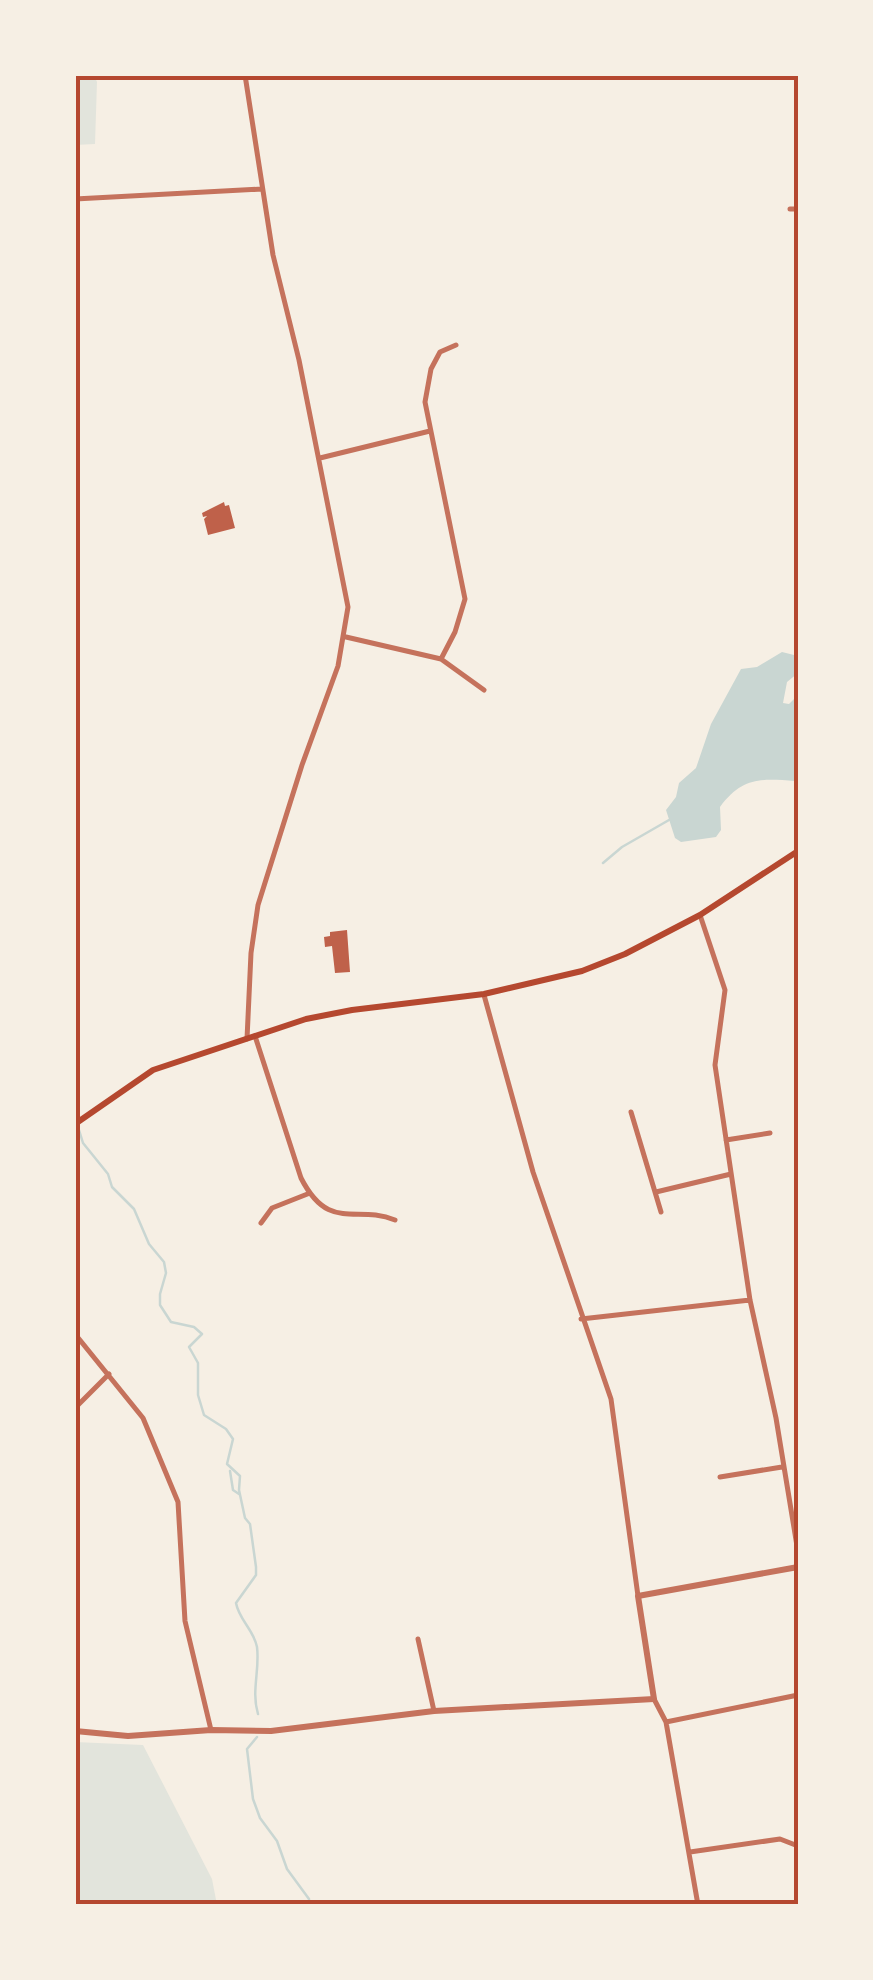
<svg xmlns="http://www.w3.org/2000/svg" width="873" height="1980" font-family="'Times New Roman',serif">
<style>
.green{fill:#e2e4dc}
.water{fill:#c9d6d2}
.lines{fill:none;stroke-linecap:round;stroke-linejoin:round}
.stream{stroke:#c9d6d2;stroke-width:2.5}
.building{fill:#bf614a}
.minor{stroke:#c5725c;stroke-width:5}
.tertiary{stroke:#c5725c;stroke-width:6}
.secondary{stroke:#b5482f;stroke-width:6}
.neatline{fill:none;stroke:#b5482f;stroke-width:4}
</style>
<rect width="100%" height="100%" fill="#f6efe4"/>
<path class="green" d="M 75,75 L 94,75 L 97,82 L 95,144 L 75,145 Z
M 75,1742 L 143,1745 L 212,1879 L 217,1905 L 75,1905 Z"/>
<path class="water" d="M 782,652 L 798,656 L 798,673 L 787,682 L 783,703 L 789,704 L 798,695 L 798,771 L 795,771 L 795,781 C 762,779 743,776 720,807 L 721,830 L 716,837 L 681,842 L 675,838 L 666,810 L 676,797 L 679,783 L 696,768 L 711,724 L 741,669 L 757,667 Z"/>
<g class="lines">
<path class="stream" d="M 603,863 L 622,847 L 669,820
M 79,1130 L 83,1143 L 108,1174 L 112,1187 L 134,1209 L 149,1244 L 164,1262 L 166,1273 L 160,1294 L 160,1305 L 171,1322 L 194,1327 L 202,1334 L 189,1347 L 198,1363 L 198,1395 L 204,1415 L 226,1429 L 233,1439 L 227,1464 L 240,1476 L 239,1490 L 245,1518 L 250,1524 L 256,1567 L 256,1575 L 236,1603 C 239,1620 254,1630 257,1647 C 260,1670 251,1691 258,1714
M 230,1471 L 233,1490 L 239,1494
M 257,1737 L 247,1749 L 253,1799 L 260,1818 L 277,1841 L 287,1869 L 309,1899 L 309,1905"/>
</g>
<path class="building" d="M 224,502 L 225,506 L 229,505 L 235,528 L 208,535 L 204,519 L 207,516 L 203,517 L 202,513 Z
M 347,930 L 350,972 L 335,973 L 332,946 L 325,947 L 324,937 L 330,936 L 330,932 Z"/>
<g class="lines">
<path class="minor" d="M 245,75 L 273,255 L 299,360 L 348,607 L 338,666 L 302,765 L 258,905 L 251,953 L 247,1039
M 75,199 L 262,189
M 790,209 L 798,209
M 320,458 L 430,431
M 346,637 L 441,659 L 484,690
M 441,659 L 455,632 L 465,599 L 425,402 L 431,369 L 440,352 L 456,345
M 700,915 L 725,990 L 715,1065 L 750,1300 L 776,1418 L 798,1552
M 484,995 L 533,1172 L 611,1399 L 638,1596
M 255,1036 L 301,1178 C 329,1233 356,1204 395,1220
M 631,1112 L 661,1212
M 726,1140 L 770,1133
M 656,1192 L 731,1174
M 261,1223 L 272,1208 L 310,1193
M 581,1319 L 750,1300
M 75,1334 L 143,1418 L 178,1502 L 185,1621 L 211,1730
M 75,1408 L 109,1374
M 720,1477 L 782,1467
M 418,1639 L 434,1711
M 654,1699 L 666,1722 L 698,1905
M 666,1722 L 798,1695
M 690,1852 L 780,1839 L 798,1846"/>
<path class="tertiary" d="M 75,1731 L 128,1736 L 211,1730 L 271,1731 L 434,1711 L 654,1699 L 638,1596 L 798,1567"/>
<path class="secondary" d="M 75,1124 L 153,1070 L 306,1019 L 352,1010 L 484,994 L 582,971 L 625,954 L 700,915 L 798,851"/>
</g>
<rect width="873" height="1980" fill="none" stroke="#f6efe4" stroke-width="155"/>
<rect x="78" y="78" width="718" height="1824" class="neatline"/>
</svg>
